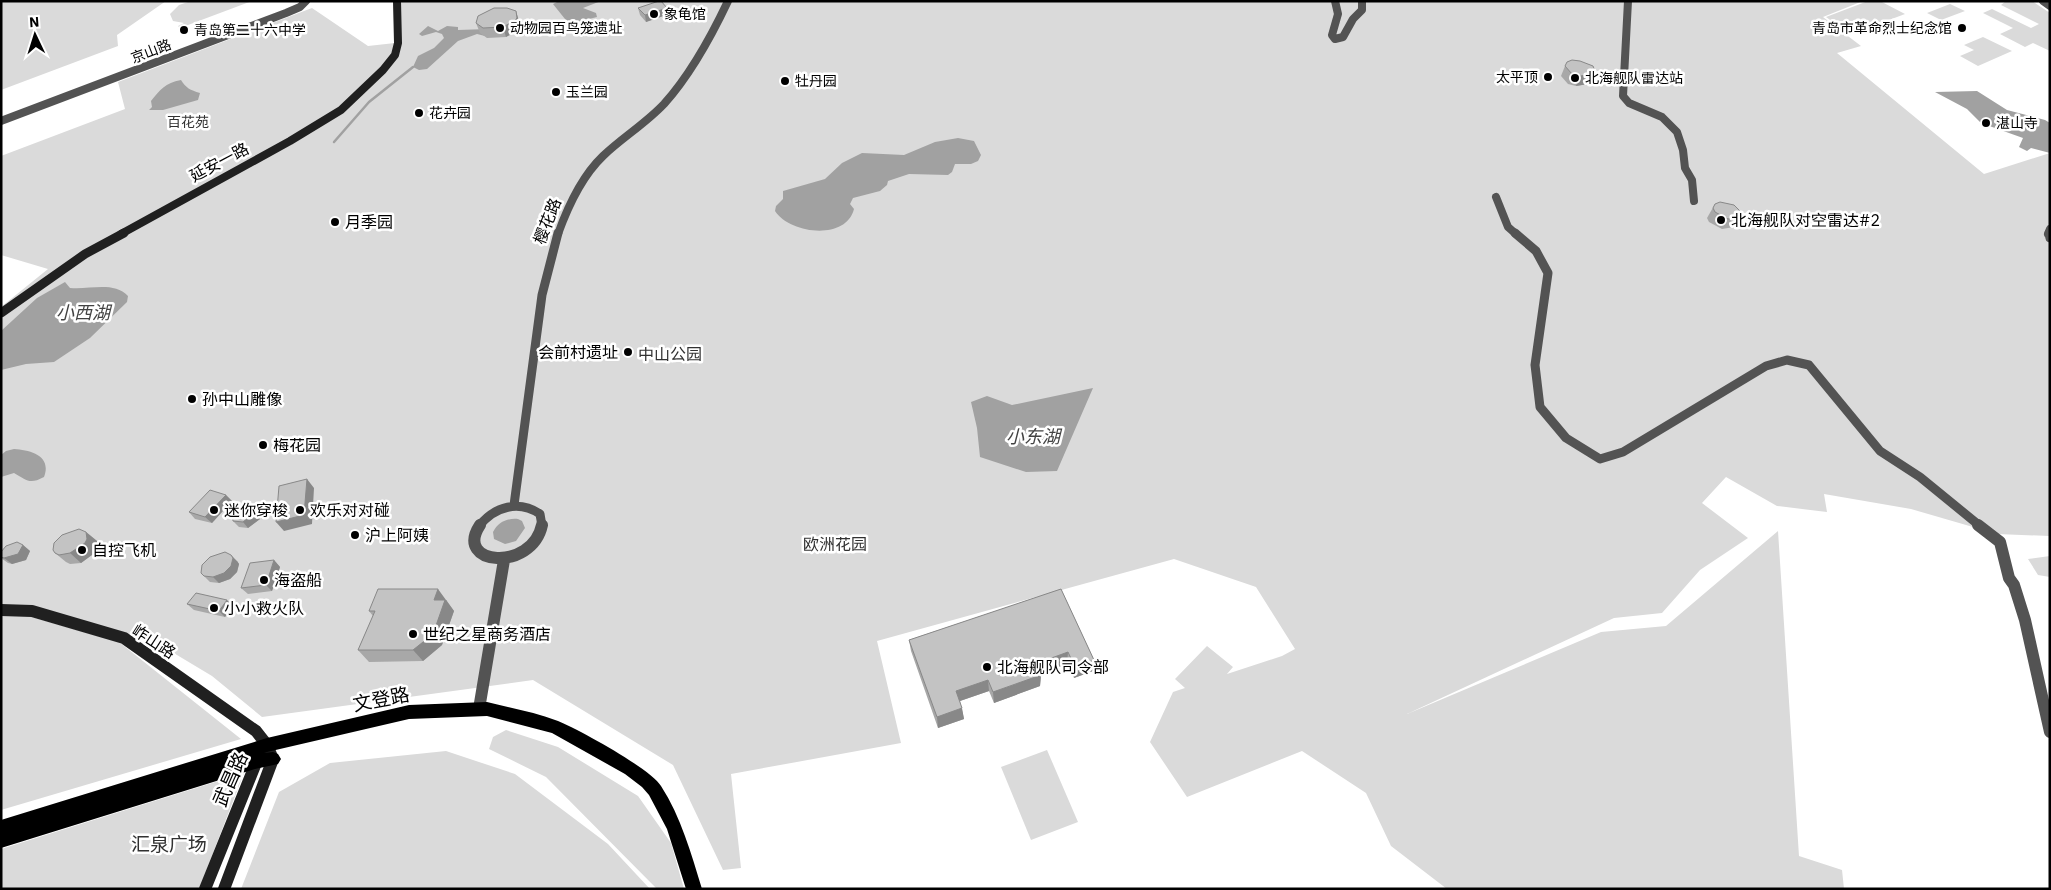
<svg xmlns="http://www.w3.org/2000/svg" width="2051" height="890" font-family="'IBM Plex Sans','Noto Sans SC',sans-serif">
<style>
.green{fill:#dadada}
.water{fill:#a1a1a1}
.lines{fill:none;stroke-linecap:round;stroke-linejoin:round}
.stream{stroke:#a1a1a1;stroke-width:2.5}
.street-far2{stroke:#535353;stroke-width:8}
.street-far1{stroke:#535353;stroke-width:9}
.street{stroke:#535353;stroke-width:12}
.secondary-far2{stroke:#202020;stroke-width:8}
.secondary-far1{stroke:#202020;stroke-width:9}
.secondary{stroke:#202020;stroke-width:12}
.primary{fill:#000;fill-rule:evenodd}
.wall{fill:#a8a8a8}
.shaded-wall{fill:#888}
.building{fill:#c3c3c3;stroke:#888}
.poi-dot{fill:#000;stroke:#fff;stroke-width:2}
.labels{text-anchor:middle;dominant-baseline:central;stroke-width:5;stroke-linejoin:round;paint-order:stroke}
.far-poi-label{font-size:14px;fill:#000;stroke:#fff;text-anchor:start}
.far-street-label{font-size:14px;fill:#000;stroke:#fff}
.far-park-label{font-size:14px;fill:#313131;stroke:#fff}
.street-label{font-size:16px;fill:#000;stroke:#fff}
.poi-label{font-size:16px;fill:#000;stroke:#fff;text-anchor:start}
.park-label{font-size:16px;fill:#313131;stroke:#fff}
.water-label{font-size:18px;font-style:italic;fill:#424242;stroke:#fff}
.near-street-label{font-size:19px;fill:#000;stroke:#fff}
.near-park-label{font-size:19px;fill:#313131;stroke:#fff}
</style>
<rect width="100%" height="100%" fill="#fff"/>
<path class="green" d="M 1,1 L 166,1 L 117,35 L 118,46 L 1,90 Z
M 191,1 L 252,1 L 180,28 L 178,26 L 184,23 L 173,21 L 170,14 L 179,5 Z
M 393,1 L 1863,1 L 1823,17 L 1861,46 L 1837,53 L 1984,174 L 2050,153 L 2050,536 L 1997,534 L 1911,509 L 1824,494 L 1827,512 L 1777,506 L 1726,477 L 1702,503 L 1748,538 L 1700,570 L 1662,613 L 1614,618 L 1407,714 L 1601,632 L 1666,626 L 1778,531 L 1799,856 L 1842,870 L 1844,889 L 1447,889 L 1391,846 L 1366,793 L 1302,751 L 1187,797 L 1150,742 L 1173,692 L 1185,688 L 1175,679 L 1207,646 L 1233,667 L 1227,674 L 1282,656 L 1295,649 L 1256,587 L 1174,559 L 877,641 L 901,743 L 731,774 L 741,868 L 723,870 L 673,765 L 533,680 L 262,717 L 212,676 L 157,643 L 1,610 L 1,307 L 48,269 L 1,255 L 1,156 L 125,109 L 118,82 L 312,8 L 368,46 L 395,43 Z
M 1868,1 L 1880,1 L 1905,14 L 1881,23 L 1844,30 L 1826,17 Z
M 2006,1 L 2032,1 L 2050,13 L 2050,51 L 2033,43 L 2025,47 L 2000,34 L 2013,28 L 1983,13 L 1992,9 L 2031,28 L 2039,24 L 2001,5 Z
M 1950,4 L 1965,11 L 1941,20 L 1927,13 Z
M 1983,37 L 2012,51 L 1978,66 L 1960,56 L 1974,50 L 1964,45 Z
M 2050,556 L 2050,577 L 2038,575 L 2028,559 Z
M 1,614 L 28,616 L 119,642 L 241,739 L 1,810 Z
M 506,730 L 558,747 L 638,796 L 671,843 L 684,889 L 657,889 L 546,777 L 489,749 L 493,737 Z
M 1047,750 L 1078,822 L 1031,840 L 1001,767 Z
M 446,751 L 515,774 L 608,844 L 650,889 L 241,889 L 279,792 L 330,763 Z
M 244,773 L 199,889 L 1,889 L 1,849 Z"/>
<path class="water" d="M 559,1 L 601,1 L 583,8 L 596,13 L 597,17 L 569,24 L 553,4 Z
M 428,26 L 438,31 L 447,26 L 458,27 L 458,30 L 488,29 L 489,37 L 477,34 L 458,41 L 427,69 L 419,70 L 413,67 L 418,56 L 434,48 L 444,38 L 442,34 L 436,32 L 422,36 L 419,34 Z
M 181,80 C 186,88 190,90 200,93 L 198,100 L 163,110 L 149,110 L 152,107 L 151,101 C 160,90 165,83 181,80 Z
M 1977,91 L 2007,110 L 2045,120 L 2050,123 L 2050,153 L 2031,148 L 2027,151 L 2019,147 L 2023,138 L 1981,123 L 1967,109 L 1935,92 Z
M 958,138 L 974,141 L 981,155 L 978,161 L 971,164 L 955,164 L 952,172 L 948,175 L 909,174 L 888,181 L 887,185 L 880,191 L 853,198 L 850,204 L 854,209 C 846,241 790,234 775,211 L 776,206 L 783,199 L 783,191 L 825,179 L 842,163 L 862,153 L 904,155 L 935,142 Z
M 65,282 L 70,288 C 89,290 114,281 128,296 L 127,302 L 90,338 L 54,362 L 26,364 L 1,370 L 1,331 L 37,298 Z
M 1093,388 L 1057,471 L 1026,472 L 980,457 L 977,428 L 971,402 L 987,396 L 1012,405 Z
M 14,449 C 31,450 52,456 44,477 C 29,485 27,480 14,473 L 1,477 L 1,455 L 6,451 Z
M 518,519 L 522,521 L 525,528 L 516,541 L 505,544 L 494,539 L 493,532 C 498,522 507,518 518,519 Z"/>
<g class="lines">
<path class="stream" d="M 334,142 L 369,102 L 413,67"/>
<path class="street-far2" d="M 1335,1 L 1338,14 L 1332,35 L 1335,39 L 1343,37 L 1353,19 L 1362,10 L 1362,1
M 1628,1 L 1623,96 L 1629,103 L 1662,117 L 1677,132 L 1683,150 L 1685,168 L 1692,180 L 1694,201
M 2043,1 L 2050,6
M 1,121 L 286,13 L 300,7 L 306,1
M 1496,197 L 1508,227 L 1516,234
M 558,234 C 568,206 581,177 603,156 C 623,137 645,124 664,104 C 691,74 711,37 728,1
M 2048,234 L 2050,229"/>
<path class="street-far1" d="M 1515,233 L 1536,251 L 1548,273 L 1535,365 L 1540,407 L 1566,438 L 1600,459 L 1623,452 L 1766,366 L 1787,360 L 1809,365 L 1880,451 L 1920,477 L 1980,526
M 2049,233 L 2050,238
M 514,505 L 542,295 L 558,233
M 479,526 C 495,506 519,500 540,514 L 542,526"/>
<path class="street" d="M 480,525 C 453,566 532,572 542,525
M 1978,525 L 2000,542 L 2009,578 L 2014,585 L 2025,620 L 2050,732
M 479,709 L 504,560"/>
<path class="secondary-far2" d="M 121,234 L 290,141 L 341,110 L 383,70 L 395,55 L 398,43 L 397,1"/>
<path class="secondary-far1" d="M 1,313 L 85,254 L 124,233"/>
<path class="secondary" d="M 1,610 L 32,611 L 124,638 L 256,731 L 267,745 L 273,759 L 224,889
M 205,889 L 258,758"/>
<path class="primary" d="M 487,702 C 510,708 535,712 558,721 C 578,729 651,769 661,786 C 681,817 691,853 702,889 L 686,889 L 667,829 L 649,795 L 642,787 L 625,774 L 552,733 L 487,716 L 409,719 L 267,752 L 264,753 L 273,752 L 278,754 L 281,759 L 278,764 L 255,769 L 1,848 L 1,820 L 267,738 L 409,705 Z"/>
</g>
<path class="wall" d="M 638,8 L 669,14 L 646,22 L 640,15 Z
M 519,21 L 520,28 L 517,31 L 506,37 L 487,38 L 480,33 L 476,23 Z
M 1565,66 L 1590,80 L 1588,84 L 1576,86 L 1568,84 L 1561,76 Z
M 1715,204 L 1740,217 L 1734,227 L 1722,229 L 1709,222 L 1707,218 Z
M 226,495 L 232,501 L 212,523 L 195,519 L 189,512 Z
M 258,512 L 260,519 L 248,528 L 239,527 L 233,521 Z
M 86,532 L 97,541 L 98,548 L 96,552 L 81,563 L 70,564 L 66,562 L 55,553 Z
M 23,545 L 30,551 L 26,560 L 12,564 L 8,563 L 1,558 Z
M 274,560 L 280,567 L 272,591 L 248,594 L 241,588 Z
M 237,561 L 239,564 L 237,572 L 230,579 L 219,583 L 210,582 L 201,573 Z
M 1061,589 L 1094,660 L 1093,671 L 1074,678 L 1067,664 L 1040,673 L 1041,675 L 1040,686 L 994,703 L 989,691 L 960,701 L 964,719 L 938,728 L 911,651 L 909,640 Z
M 447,600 L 447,601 L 454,611 L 442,645 L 423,661 L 369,662 L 358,650 L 373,616 L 369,611 Z
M 187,604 L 233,606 L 225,617 L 194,610 Z"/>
<path class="shaded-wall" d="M 667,8 L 669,14 L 646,22 L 645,15 Z
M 516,11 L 519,21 L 520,28 L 517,31 L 506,37 L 503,27 Z
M 1595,71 L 1588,84 L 1576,86 L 1580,76 Z
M 307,479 L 314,488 L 312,524 L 284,531 L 276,522 Z
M 226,495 L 232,501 L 212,523 L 205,517 Z
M 252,506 L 258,512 L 260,519 L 248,528 L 243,522 Z
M 86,532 L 97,541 L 98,548 L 96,552 L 81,563 L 70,553 Z
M 23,545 L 30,551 L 26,560 L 12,564 L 4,558 Z
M 231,555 L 237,561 L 239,564 L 237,572 L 230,579 L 219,583 L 213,577 Z
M 274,560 L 280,567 L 272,591 L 266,585 Z
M 438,589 L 454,611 L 442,645 L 423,661 L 413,650 Z
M 227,600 L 233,606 L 225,617 L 219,611 Z
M 1068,652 L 1067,664 L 1035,675 L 1035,664 Z
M 1094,660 L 1093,671 L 1074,678 L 1075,667 Z
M 1041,675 L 1040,686 L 994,703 L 993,692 Z
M 988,680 L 989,691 L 957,702 L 956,691 Z
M 962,708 L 964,719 L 938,728 L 937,717 Z"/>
<path class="building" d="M 659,1 L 661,1 L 667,8 L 645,15 L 638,8 Z
M 494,8 L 507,8 L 516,11 L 517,18 L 514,21 L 503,27 L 483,28 L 476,23 L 478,16 Z
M 1572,60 L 1580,61 L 1593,66 L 1595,71 L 1593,74 L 1580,76 L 1572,74 L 1565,66 L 1567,62 Z
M 1720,202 L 1734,205 L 1742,213 L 1740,217 L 1728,219 L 1715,212 L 1713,208 L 1715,204 Z
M 307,479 L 304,515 L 276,522 L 279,486 Z
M 210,490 L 226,495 L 205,517 L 189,512 Z
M 242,506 L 252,506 L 254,513 L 243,522 L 233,521 L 232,513 Z
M 79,529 L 86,532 L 87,539 L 85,543 L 70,553 L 59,555 L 55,553 L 53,550 L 54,543 L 62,535 Z
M 17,542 L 23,545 L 18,554 L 4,558 L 1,557 L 1,552 L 6,546 Z
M 225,552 L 231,555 L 233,558 L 231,566 L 224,573 L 213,577 L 204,576 L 201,573 L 202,565 L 210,557 Z
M 274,560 L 266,585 L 241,588 L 250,563 Z
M 378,589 L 438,589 L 434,600 L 445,600 L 433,634 L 413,650 L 358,650 L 375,611 L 369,611 Z
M 1061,589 L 1094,660 L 1075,667 L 1068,652 L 1035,664 L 1041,675 L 993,692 L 988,680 L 956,691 L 962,708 L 937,717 L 909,640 Z
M 196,593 L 227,600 L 219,611 L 187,604 Z"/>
<g class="poi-dot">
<circle cx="654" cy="14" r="5"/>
<circle cx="500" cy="28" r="5"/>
<circle cx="1962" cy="28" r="5"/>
<circle cx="184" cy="30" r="5"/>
<circle cx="1548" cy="77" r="5"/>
<circle cx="1575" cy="78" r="5"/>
<circle cx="785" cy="81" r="5"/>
<circle cx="556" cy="92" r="5"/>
<circle cx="419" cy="113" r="5"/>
<circle cx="1986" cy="123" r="5"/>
<circle cx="1721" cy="220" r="5"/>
<circle cx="335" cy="222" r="5"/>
<circle cx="628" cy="352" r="5"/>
<circle cx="192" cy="399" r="5"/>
<circle cx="263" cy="445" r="5"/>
<circle cx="214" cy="510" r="5"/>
<circle cx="300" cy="510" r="5"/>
<circle cx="355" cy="535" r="5"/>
<circle cx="82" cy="550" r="5"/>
<circle cx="264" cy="580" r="5"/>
<circle cx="214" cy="608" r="5"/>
<circle cx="413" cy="634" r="5"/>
<circle cx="987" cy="667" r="5"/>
</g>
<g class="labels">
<g class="far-poi-label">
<text x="664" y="14">象龟馆</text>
<text x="510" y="28">动物园百鸟笼遗址</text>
<text x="1952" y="28" text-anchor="end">青岛市革命烈士纪念馆</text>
<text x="194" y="30">青岛第二十六中学</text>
<text x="1538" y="77" text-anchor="end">太平顶</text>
<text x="1585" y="78">北海舰队雷达站</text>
<text x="795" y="81">牡丹园</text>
<text x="566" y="92">玉兰园</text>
<text x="429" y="113">花卉园</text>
<text x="1996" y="123">湛山寺</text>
</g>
<g class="far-street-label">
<text transform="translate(151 51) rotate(-21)">京山路</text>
</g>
<g class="far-park-label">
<text x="188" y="122">百花苑</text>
</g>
<g class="street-label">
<text transform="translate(219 162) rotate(-28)">延安一路</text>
<text transform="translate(547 221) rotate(-69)">樱花路</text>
<text transform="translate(154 641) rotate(33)">岞山路</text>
</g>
<g class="poi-label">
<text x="1731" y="220">北海舰队对空雷达#2</text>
<text x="345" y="222">月季园</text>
<text x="618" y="352" text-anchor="end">会前村遗址</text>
<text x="202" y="399">孙中山雕像</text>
<text x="273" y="445">梅花园</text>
<text x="224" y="510">迷你穿梭</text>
<text x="310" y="510">欢乐对对碰</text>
<text x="365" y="535">沪上阿姨</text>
<text x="92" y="550">自控飞机</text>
<text x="274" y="580">海盗船</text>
<text x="224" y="608">小小救火队</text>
<text x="423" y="634">世纪之星商务酒店</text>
<text x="997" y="667">北海舰队司令部</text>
</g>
<g class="park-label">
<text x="670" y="354">中山公园</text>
<text x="835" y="544">欧洲花园</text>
</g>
<g class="water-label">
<text x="83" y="312">小西湖</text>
<text x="1033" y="436">小东湖</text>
</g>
<g class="near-street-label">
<text transform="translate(381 699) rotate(-11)">文登路</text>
<text transform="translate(230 779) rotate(-66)">武昌路</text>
</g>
<g class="near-park-label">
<text x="169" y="844">汇泉广场</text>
</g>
</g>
<rect width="2051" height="890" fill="none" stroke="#000000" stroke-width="5"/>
<g transform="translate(35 35) rotate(356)" stroke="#ffffff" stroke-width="4" paint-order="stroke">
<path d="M0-4L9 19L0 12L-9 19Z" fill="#000000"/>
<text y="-8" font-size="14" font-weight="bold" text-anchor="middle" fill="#000000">N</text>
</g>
</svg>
